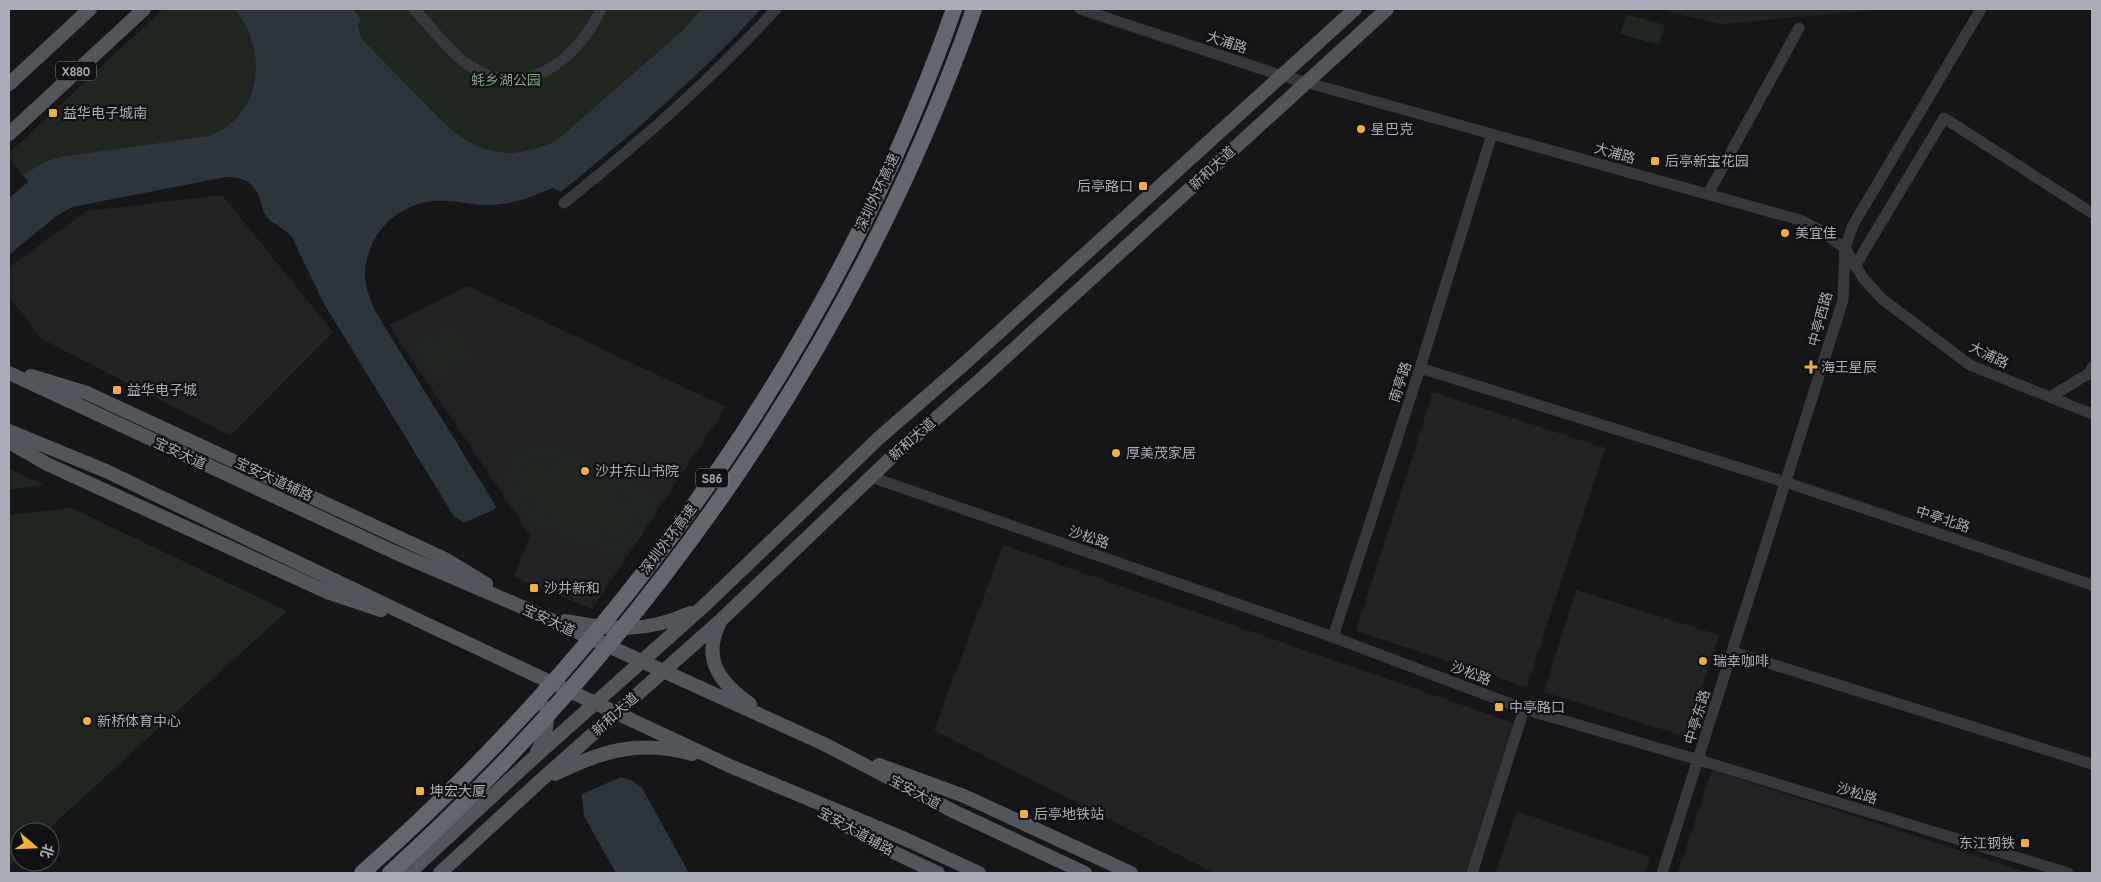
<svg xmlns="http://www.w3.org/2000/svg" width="2101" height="882" font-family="Quicksand,'Noto Sans SC',sans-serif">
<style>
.built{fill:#222225}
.green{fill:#1e261f;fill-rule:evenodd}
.water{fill:#2c353c}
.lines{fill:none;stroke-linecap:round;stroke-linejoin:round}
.minor{stroke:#37383d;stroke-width:11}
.major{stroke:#53555c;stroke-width:14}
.highway-bridge{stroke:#63666e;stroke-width:16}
.poi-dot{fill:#f2b134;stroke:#111113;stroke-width:2}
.labels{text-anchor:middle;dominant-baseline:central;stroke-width:4.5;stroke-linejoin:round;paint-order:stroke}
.shield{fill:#111113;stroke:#7b7e86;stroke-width:1}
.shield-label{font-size:12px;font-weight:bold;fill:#a8adb8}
.street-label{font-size:14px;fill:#a8adb8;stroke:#111113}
.park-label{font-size:14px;fill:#7fa381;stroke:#111113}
.poi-label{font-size:14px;fill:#a8adb8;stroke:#111113;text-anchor:start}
</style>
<rect width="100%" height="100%" fill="#161618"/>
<path class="built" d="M 1668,9 L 1887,9 L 1721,24 L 1671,12 Z
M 222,195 L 333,332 L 230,436 L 42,339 L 9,296 L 9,267 L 87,211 Z
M 468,286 L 726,407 L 592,609 L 514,577 L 530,535 L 389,325 Z
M 1433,392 L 1605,448 L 1527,687 L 1356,631 Z
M 1003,545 L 1514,723 L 1466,873 L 1214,873 L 934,730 Z
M 1576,590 L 1719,635 L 1687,737 L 1544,692 Z
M 1712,770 L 2029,873 L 1678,873 Z
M 1517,811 L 1650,857 L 1645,873 L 1496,873 Z"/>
<path class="green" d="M 163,9 L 234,9 C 269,49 263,117 208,136 L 60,157 L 44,162 L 23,175 L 9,157 L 9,153 Z
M 353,9 L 702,9 L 683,30 L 557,140 C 514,161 480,156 445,124 L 361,38 L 358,31 L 359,22 Z
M 1626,14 L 1665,25 L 1659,45 L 1620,34 Z
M 452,324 L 472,356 L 455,366 L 435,334 Z
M 431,335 L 451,367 L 435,378 L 415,346 Z
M 542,446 L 557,449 L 661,497 L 658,504 L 645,499 C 653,523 641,550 613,551 C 599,552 525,519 515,508 C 506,497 503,482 509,469 C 515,455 527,448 542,446 ZM 542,454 L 554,457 L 629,492 C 647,510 639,544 610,543 C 599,543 528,510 521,502 C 515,495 513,485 515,477 C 518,463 529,456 542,454 Z
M 532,459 L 550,467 L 535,499 L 517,491 Z
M 556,460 L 620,490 L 598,537 L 534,508 Z
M 9,469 L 44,485 L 9,490 Z
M 619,498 L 636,506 L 621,539 L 604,531 Z
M 72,508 L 287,611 L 45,832 L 20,832 L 20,855 L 9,866 L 9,515 Z"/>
<path class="water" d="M 234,9 L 353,9 L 361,19 L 358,26 L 361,38 L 445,124 C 480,156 514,161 557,140 L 683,30 L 702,9 L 761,9 C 700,76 631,135 561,192 L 553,188 C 536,195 520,202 502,204 C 479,208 457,199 434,201 C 396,204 366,236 365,274 C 365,287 370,299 375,311 L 497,508 L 464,523 L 453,515 L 323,302 L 292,237 C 285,229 274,225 267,217 C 262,211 262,205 260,199 C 255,183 242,176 226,177 L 72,207 L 55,217 L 9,255 L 9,198 L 28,182 L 23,175 L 44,162 L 60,157 L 208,136 C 263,117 269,49 234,9 Z
M 621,777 L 633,781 L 642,788 L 689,873 L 616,873 L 584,816 L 582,794 Z"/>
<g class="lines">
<path class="minor" d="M 414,9 C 431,27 447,49 467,64 C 523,104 577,60 601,9
M 1080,9 L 1280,75 L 1800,220 L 1820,230 L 1845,248 L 1863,278 L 1882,299 L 1970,365 L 2092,414
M 1708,194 L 1799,28
M 564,203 C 639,143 711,80 776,9
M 1855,266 L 1944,118 L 2092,213
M 1420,368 L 1785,482 L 2092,585
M 2050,397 L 2088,374 L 2092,368
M 871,477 L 1333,637 L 1524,709 L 1699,760 L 2068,873
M 1333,637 L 1420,368 L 1492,134
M 1733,652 L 2092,764
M 1472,873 L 1524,709
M 1662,873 L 1843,300 L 1845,248 L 1853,225 L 1981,9"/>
<path class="major" d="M 9,84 L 90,9
M 9,134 L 144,9
M 9,373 L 394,552 L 529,610 L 824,744 L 955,812 L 1085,873
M 31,376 L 87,393 L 445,559 L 486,584
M 9,431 L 106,471 L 422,622 L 730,766 L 905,839 L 979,873
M 9,442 L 47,464 L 327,592 L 381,610
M 565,621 C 612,630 646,633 690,613
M 720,622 C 701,659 720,683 750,704
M 537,752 C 545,738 549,723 546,708
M 879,765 L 964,796 L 1131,873
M 555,774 C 602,751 639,739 692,754
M 827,815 L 893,852 L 938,873
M 409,873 L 528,763 L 706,604 L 880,437 L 964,364 L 1355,9
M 440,873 L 540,781 L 721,620 L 895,454 L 979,381 L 1387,9"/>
<path class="highway-bridge" d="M 362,873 C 625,641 837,340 954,9
M 390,873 C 650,636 857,341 974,9"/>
</g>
<g class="poi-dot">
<rect x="48" y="108" width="10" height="10" rx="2.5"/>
<circle cx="1361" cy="129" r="5"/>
<rect x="1650" y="156" width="10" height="10" rx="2.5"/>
<rect x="1138" y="181" width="10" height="10" rx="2.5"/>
<circle cx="1785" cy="233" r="5"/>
<path d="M1808.5 359.5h5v5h5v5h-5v5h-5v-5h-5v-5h5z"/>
<rect x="112" y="385" width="10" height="10" rx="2.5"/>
<circle cx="1116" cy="453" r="5"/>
<circle cx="585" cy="471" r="5"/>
<rect x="529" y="583" width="10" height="10" rx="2.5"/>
<circle cx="1703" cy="661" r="5"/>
<rect x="1494" y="702" width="10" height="10" rx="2.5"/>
<circle cx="87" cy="721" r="5"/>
<rect x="415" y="786" width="10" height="10" rx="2.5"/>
<rect x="1019" y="809" width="10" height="10" rx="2.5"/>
<rect x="2020" y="838" width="10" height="10" rx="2.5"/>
</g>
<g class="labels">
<g class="shield">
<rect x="56" y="61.5" width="40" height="19" rx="4"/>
<rect x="696" y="468.5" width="32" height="19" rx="4"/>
</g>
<g class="shield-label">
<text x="76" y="71">X880</text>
<text x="712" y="478">S86</text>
</g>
<g class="street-label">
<text transform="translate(1227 42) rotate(18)">大浦路</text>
<text transform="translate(1615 153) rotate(16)">大浦路</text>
<text transform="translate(1212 168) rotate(-43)">新和大道</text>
<text transform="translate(877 192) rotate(-65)">深圳外环高速</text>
<text transform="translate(1820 319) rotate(-75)">中亭西路</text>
<text transform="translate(1989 355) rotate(26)">大浦路</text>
<text transform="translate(1400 382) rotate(-72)">南亭路</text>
<text transform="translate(912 439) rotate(-41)">新和大道</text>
<text transform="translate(180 453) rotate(25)">宝安大道</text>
<text transform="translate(274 479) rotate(25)">宝安大道辅路</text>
<text transform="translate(1943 519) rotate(18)">中亭北路</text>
<text transform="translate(1089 537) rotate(19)">沙松路</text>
<text transform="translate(668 539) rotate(-53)">深圳外环高速</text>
<text transform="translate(549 620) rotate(25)">宝安大道</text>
<text transform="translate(1471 673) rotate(21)">沙松路</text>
<text transform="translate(615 714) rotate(-42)">新和大道</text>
<text transform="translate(1697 717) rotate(-73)">中亭东路</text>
<text transform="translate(915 792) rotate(28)">宝安大道</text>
<text transform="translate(1857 793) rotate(17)">沙松路</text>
<text transform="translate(856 831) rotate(29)">宝安大道辅路</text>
</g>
<g class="park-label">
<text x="506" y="80">蚝乡湖公园</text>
</g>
<g class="poi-label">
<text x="63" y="113">益华电子城南</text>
<text x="1371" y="129">星巴克</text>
<text x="1665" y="161">后亭新宝花园</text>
<text x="1133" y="186" text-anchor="end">后亭路口</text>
<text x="1795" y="233">美宜佳</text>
<text x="1821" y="367">海王星辰</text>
<text x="127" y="390">益华电子城</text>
<text x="1126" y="453">厚美茂家居</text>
<text x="595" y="471">沙井东山书院</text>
<text x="544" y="588">沙井新和</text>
<text x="1713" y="661">瑞幸咖啡</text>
<text x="1509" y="707">中亭路口</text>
<text x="97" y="721">新桥体育中心</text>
<text x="430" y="791">坤宏大厦</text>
<text x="1034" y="814">后亭地铁站</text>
<text x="2015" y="843" text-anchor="end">东江钢铁</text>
</g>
</g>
<rect width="2101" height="882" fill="none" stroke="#a8adb8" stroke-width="20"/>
<g transform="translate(35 847) rotate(109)"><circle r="24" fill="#111113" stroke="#4d4f55"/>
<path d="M0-4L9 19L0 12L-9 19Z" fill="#f2b134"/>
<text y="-8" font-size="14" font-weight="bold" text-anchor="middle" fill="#a8adb8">北</text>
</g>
</svg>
